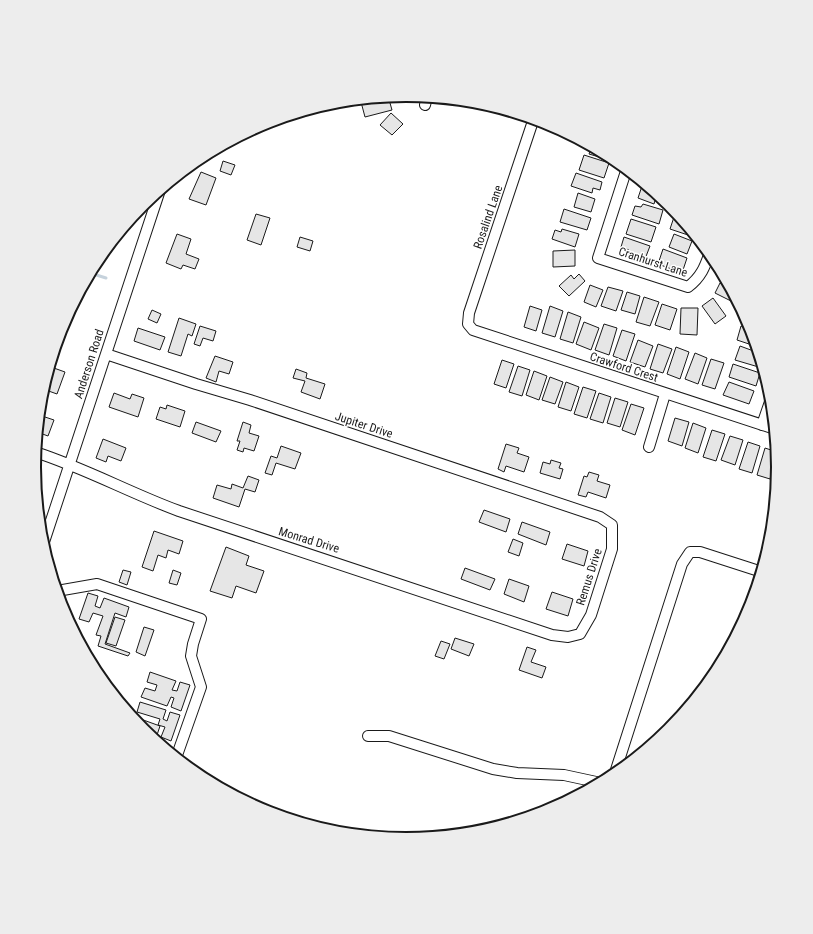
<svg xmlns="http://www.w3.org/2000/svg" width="813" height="934" viewBox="0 0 813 934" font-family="'Roboto Condensed',sans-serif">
	<rect width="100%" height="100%" fill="#fff"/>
	<!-- water -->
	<path fill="#c6d2dc" stroke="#6a6a6a" d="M 387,832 L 420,838 L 406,839 L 386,837 Z"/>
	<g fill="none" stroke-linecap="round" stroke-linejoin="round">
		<!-- stream -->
		<path stroke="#c6d2dc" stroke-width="3" d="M 90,273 L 106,278"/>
	</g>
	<!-- building -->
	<path fill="#e6e6e6" stroke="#1a1a1a" d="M 388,96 L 392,110 L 365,117 L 361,102 Z
		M 391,113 L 403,124 L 392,135 L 380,125 Z
		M 592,146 L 610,156 L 609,160 L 589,154 Z
		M 584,155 L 609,163 L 604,178 L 579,170 Z
		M 223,161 L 235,165 L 231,175 L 220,171 Z
		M 201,172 L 216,178 L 206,205 L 189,199 Z
		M 576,173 L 602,182 L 600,190 L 593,188 L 592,193 L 571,186 Z
		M 643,183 L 657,193 L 654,204 L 638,198 Z
		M 578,193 L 595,199 L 591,212 L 574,207 Z
		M 643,204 L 663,210 L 659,224 L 632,215 L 635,206 L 641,207 Z
		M 564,209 L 591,218 L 587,230 L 560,222 Z
		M 256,214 L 270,218 L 261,245 L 247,240 Z
		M 675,214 L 679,215 L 695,235 L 694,237 L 670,229 Z
		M 631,219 L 656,227 L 651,242 L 626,234 Z
		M 562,229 L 579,234 L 575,247 L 552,239 L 555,230 L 561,232 Z
		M 177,234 L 191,239 L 186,254 L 199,259 L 195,269 L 183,265 L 181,269 L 166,263 Z
		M 674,234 L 692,241 L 687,254 L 669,247 Z
		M 300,237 L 313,241 L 310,251 L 297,247 Z
		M 624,237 L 650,246 L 645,259 L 628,254 L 629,250 L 621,247 Z
		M 663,249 L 687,258 L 682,273 L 658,264 Z
		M 575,250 L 575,266 L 553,267 L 553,251 Z
		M 579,274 L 585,281 L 569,296 L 559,286 L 571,275 L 574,279 Z
		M 720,283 L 727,287 L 729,284 L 737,299 L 735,303 L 715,293 Z
		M 590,285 L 603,290 L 596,307 L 584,302 Z
		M 608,287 L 623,291 L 616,311 L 601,306 Z
		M 627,292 L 640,296 L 635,314 L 621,310 Z
		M 644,297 L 659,302 L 650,326 L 636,322 Z
		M 713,298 L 726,316 L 715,324 L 702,306 Z
		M 662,304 L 677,309 L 670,330 L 655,325 Z
		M 530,306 L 542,310 L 536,331 L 524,327 Z
		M 550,306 L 563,311 L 555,337 L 542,333 Z
		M 681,308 L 698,308 L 697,335 L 680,334 Z
		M 152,310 L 161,314 L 157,323 L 148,319 Z
		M 568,312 L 581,317 L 573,343 L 560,339 Z
		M 179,318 L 196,324 L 192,336 L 188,334 L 181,356 L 168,352 Z
		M 584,322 L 599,328 L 591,350 L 576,344 Z
		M 604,324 L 617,328 L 609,355 L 595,350 Z
		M 200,326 L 216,331 L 213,341 L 203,338 L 200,346 L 194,344 Z
		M 741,326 L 752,330 L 758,347 L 737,340 Z
		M 138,328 L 165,337 L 160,350 L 134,341 Z
		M 622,330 L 635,334 L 626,361 L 613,356 Z
		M 638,340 L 653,346 L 645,367 L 630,362 Z
		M 658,344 L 672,349 L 663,373 L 650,369 Z
		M 740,346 L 759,353 L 763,365 L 762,368 L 735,360 Z
		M 676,347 L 689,352 L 680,379 L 667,374 Z
		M 695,353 L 707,358 L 698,384 L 685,379 Z
		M 215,356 L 233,362 L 229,374 L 219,371 L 216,382 L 206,378 Z
		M 711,359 L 724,363 L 715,389 L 702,385 Z
		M 502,360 L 514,364 L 506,388 L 494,384 Z
		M 733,364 L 760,373 L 756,386 L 729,377 Z
		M 518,366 L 530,370 L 522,396 L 509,392 Z
		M 51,367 L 65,372 L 57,394 L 43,389 Z
		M 296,369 L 307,373 L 306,378 L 325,384 L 320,399 L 301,392 L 305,381 L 293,378 Z
		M 534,371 L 547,376 L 539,400 L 526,395 Z
		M 550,377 L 563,382 L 555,404 L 542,400 Z
		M 566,382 L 579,387 L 571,411 L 558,407 Z
		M 729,382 L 754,391 L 749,404 L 723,395 Z
		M 583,387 L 596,391 L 587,418 L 574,414 Z
		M 114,393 L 130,399 L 132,394 L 144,398 L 138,417 L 109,407 Z
		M 599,393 L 611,397 L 603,423 L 590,419 Z
		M 615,398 L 628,402 L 620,427 L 607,423 Z
		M 631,404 L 644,408 L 635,435 L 622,430 Z
		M 167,405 L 185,411 L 180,427 L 156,419 L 160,407 L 166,409 Z
		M 39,415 L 54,420 L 48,436 L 37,432 Z
		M 675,418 L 689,422 L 682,446 L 668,441 Z
		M 196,422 L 221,431 L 216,442 L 192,433 Z
		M 243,422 L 251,425 L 249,433 L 259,436 L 254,451 L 244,448 L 243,452 L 237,450 L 240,441 L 237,441 Z
		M 693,423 L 706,428 L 698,453 L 685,448 Z
		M 712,430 L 725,434 L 716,461 L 703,457 Z
		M 730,436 L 743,440 L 735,465 L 721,460 Z
		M 103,439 L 126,448 L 121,461 L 108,456 L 106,462 L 96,458 Z
		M 748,442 L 760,446 L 752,473 L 739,469 Z
		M 506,444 L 519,448 L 517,453 L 529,457 L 524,472 L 506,466 L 504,472 L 498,469 Z
		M 281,446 L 301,453 L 295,469 L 276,463 L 272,475 L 265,473 L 271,456 L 277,458 Z
		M 765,448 L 777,452 L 770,479 L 757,475 Z
		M 551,460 L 561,463 L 559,468 L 563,469 L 560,479 L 540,473 L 543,462 L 550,464 Z
		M 589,472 L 599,475 L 597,481 L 610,485 L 606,498 L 588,492 L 586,497 L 578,495 L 584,476 L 587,477 Z
		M 248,476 L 259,480 L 255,492 L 245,489 L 239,507 L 213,498 L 217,485 L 231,489 L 232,484 L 243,488 Z
		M 484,510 L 510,519 L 506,532 L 479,522 Z
		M 522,522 L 550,532 L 546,545 L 518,534 Z
		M 154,531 L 183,541 L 179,554 L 168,550 L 166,558 L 158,555 L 153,571 L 142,567 Z
		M 513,539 L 523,543 L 519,556 L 508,552 Z
		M 567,544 L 588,551 L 584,566 L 562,559 Z
		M 226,547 L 249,556 L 246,565 L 264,571 L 256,593 L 236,586 L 232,598 L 210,591 Z
		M 465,568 L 495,579 L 490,590 L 461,579 Z
		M 123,570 L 131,572 L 127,585 L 119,582 Z
		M 173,570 L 181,573 L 177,585 L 169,583 Z
		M 509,579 L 529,586 L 524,602 L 504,594 Z
		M 552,592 L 573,599 L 568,616 L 546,609 Z
		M 88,593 L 98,596 L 95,606 L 100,608 L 104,598 L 129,607 L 126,617 L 115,613 L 105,644 L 130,653 L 128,656 L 98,646 L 101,636 L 96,635 L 103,616 L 93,613 L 89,622 L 79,619 Z
		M 115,617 L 125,620 L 116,646 L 106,643 Z
		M 144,627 L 154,630 L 145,656 L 136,652 Z
		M 455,638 L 474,644 L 469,656 L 451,649 Z
		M 441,641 L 450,644 L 444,659 L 435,656 Z
		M 527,647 L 536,650 L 531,662 L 546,667 L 542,678 L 519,670 Z
		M 150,672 L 176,681 L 172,690 L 177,691 L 180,682 L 190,685 L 181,711 L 171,707 L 174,698 L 171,697 L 167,706 L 141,697 L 145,688 L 155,691 L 157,685 L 147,682 Z
		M 140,702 L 166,710 L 163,719 L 167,721 L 170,712 L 180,715 L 171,741 L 161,737 L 165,727 L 158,725 L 160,719 L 137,712 Z
		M 135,717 L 160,726 L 157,735 L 148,732 L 148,734 L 134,719 Z
		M 161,742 L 169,744 L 167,750 L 160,744 Z"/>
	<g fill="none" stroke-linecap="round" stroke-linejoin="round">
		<defs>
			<path id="minor" d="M 425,105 L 427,97
				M 534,118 L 469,313 L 468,324 L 473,330 L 775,429
				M 627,168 L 598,258 L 688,287 C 701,277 705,267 710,252
				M 762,425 L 772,396
				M 649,447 L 665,394
				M 35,452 C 85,468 130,493 179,511 L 552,635 L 568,637 L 580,634 L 591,615 L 612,549 L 612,525 L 600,517 L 250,400 L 196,384 L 106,354
				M 43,545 L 160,190
				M 57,591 L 97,584 L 201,619 L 193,644 L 191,656 L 201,687 L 176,758
				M 368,736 L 389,736 L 493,769 L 517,773 L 564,775 L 601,783
				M 614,776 L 682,564 L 690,552 L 700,552 L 762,572"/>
		</defs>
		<!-- minor casing -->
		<use href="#minor" stroke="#1a1a1a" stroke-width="12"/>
		<!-- minor -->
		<use href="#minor" stroke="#fff" stroke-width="10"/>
	</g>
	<g text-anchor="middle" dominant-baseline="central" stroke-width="3" stroke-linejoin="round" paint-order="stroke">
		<!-- street labels -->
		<g font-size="12" fill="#1a1a1a" stroke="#fff">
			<text transform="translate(488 217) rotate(-71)">Rosalind Lane</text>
			<text transform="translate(653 262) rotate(18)">Cranhurst Lane</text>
			<text transform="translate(89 364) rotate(-72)">Anderson Road</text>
			<text transform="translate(624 367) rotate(18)">Crawford Crest</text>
			<text transform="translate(364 425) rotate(18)">Jupiter Drive</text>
			<text transform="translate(309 540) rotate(17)">Monrad Drive</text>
			<text transform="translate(589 577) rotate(-72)">Remus Drive</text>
		</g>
	</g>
	<!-- crop -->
	<path d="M0 0H813V934H0ZM41 467a365 365 0 1 1 730 0a365 365 0 1 1-730 0Z" fill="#ededed" fill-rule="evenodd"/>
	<path fill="none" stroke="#1a1a1a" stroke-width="2" d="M41 467a365 365 0 1 1 730 0a365 365 0 1 1-730 0Z"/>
</svg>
